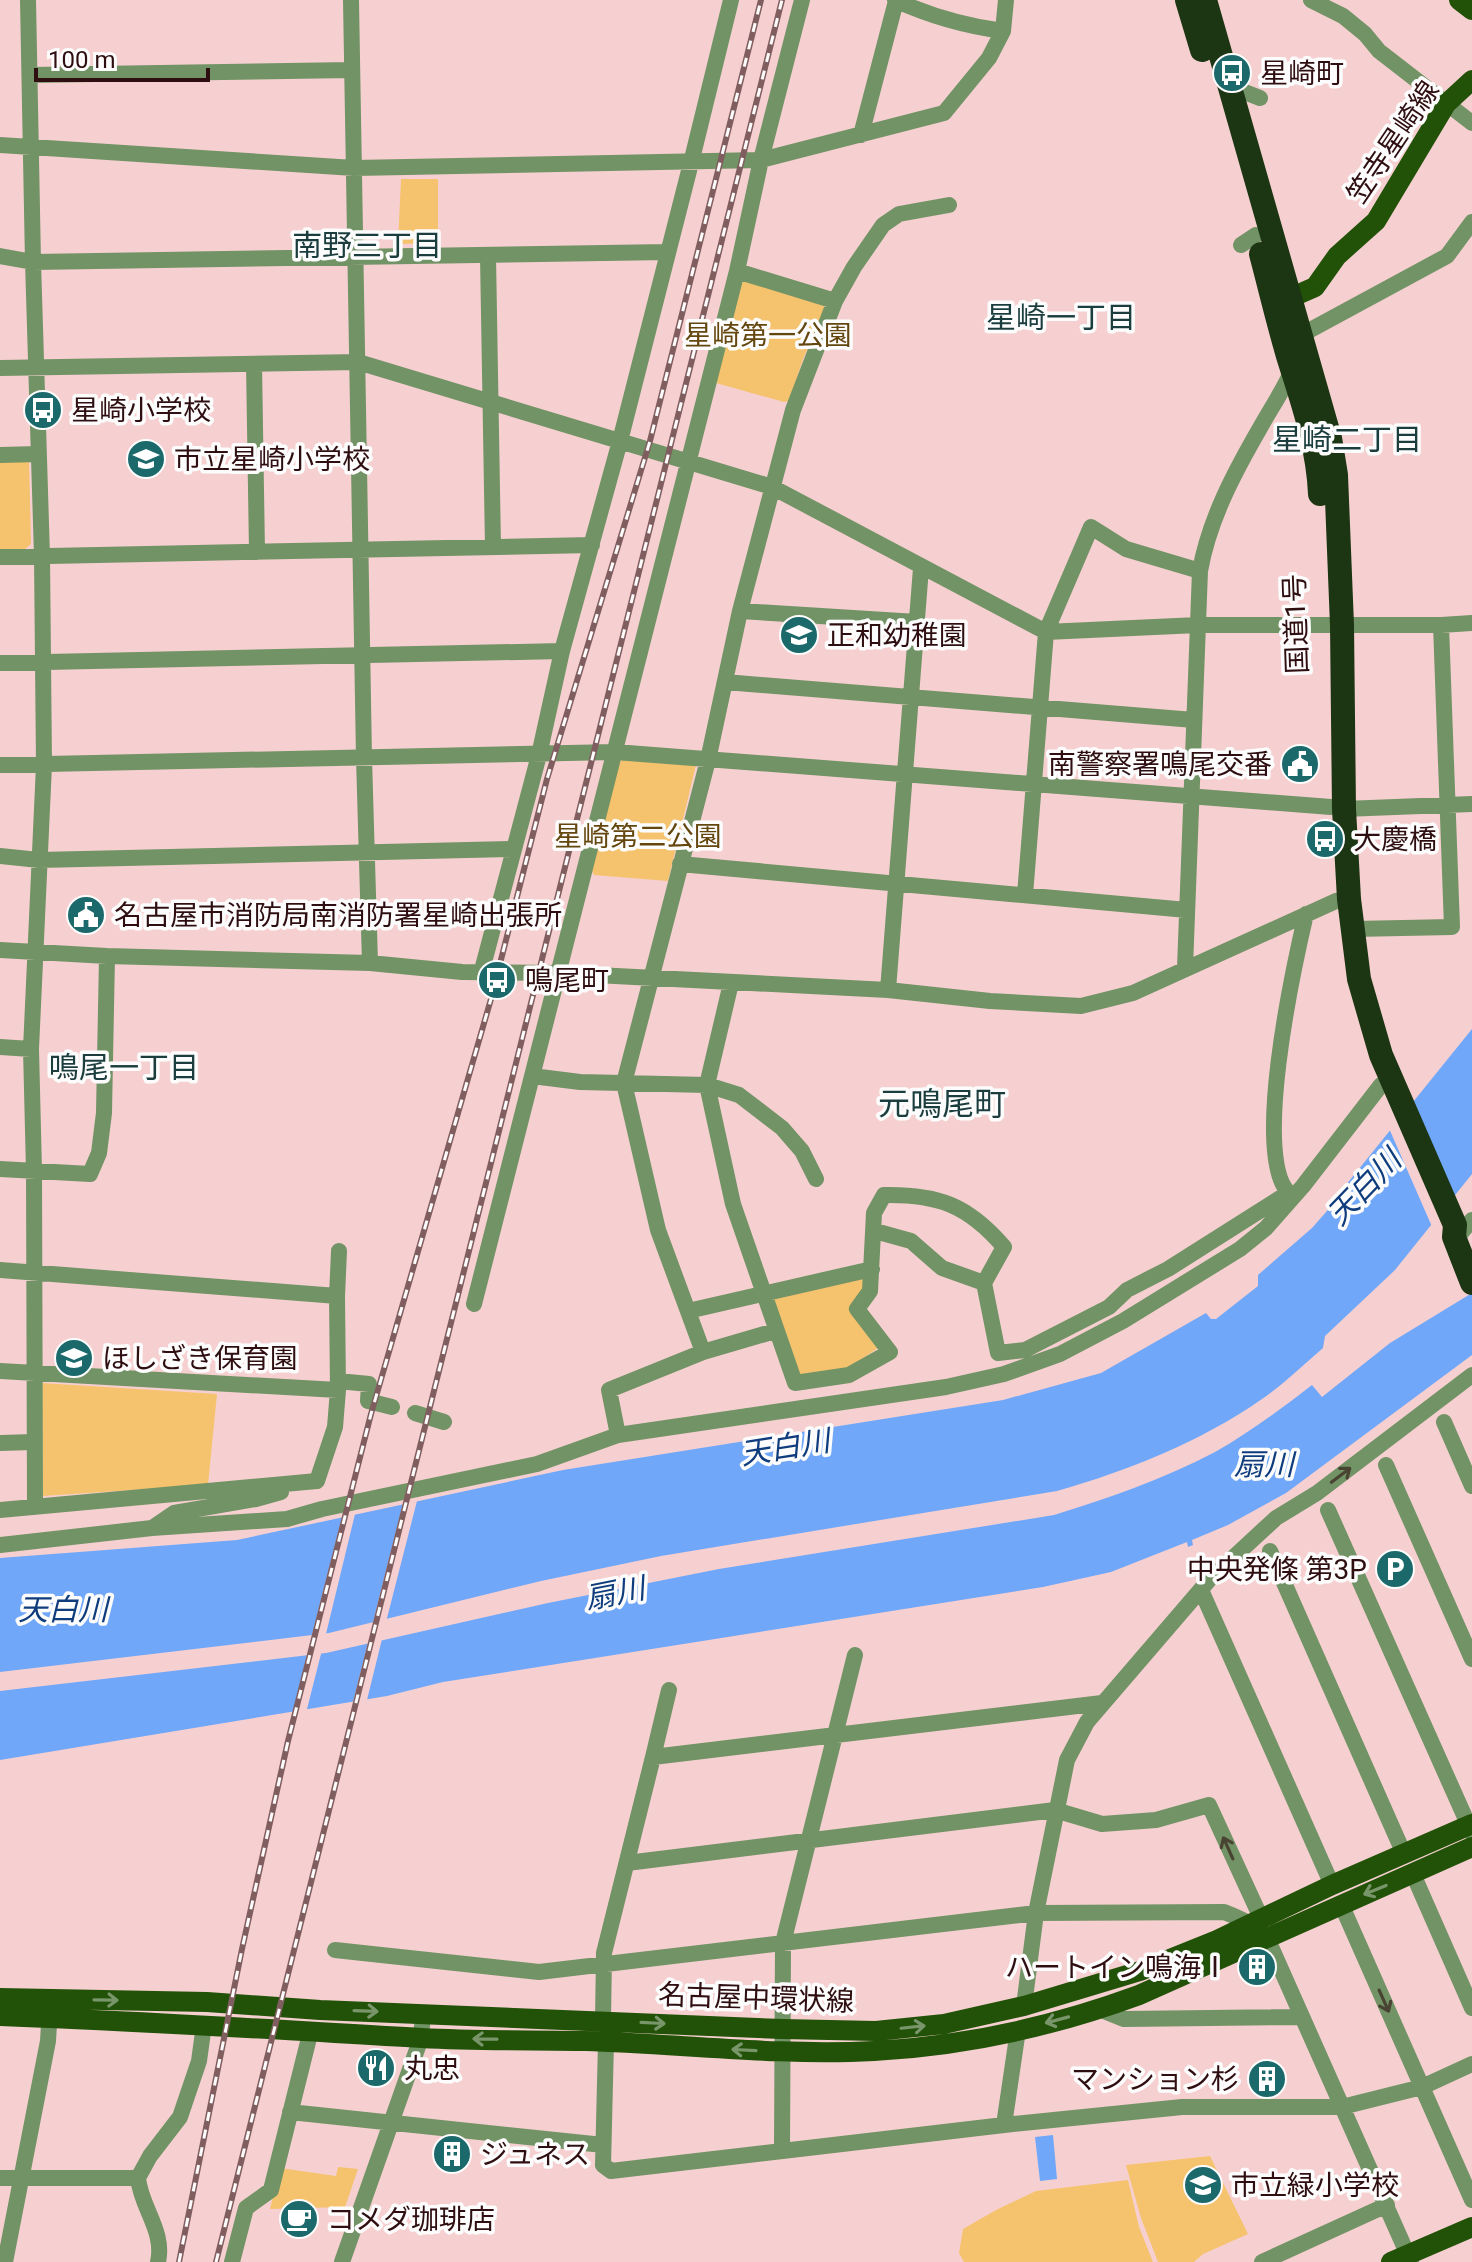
<svg xmlns="http://www.w3.org/2000/svg" width="1472" height="2262" viewBox="0 0 1472 2262" font-family="Roboto,'Noto Sans JP',sans-serif">
	<rect width="100%" height="100%" fill="#f6d0d0"/>
	<!-- green -->
	<path fill="#f5c26e" d="M 401,179 L 438,179 L 438,243 L 398,244 Z
		M 739,279 L 822,303 L 826,308 L 803,359 L 789,401 L 784,402 L 716,383 Z
		M 29,459 L 31,544 L 24,550 L 0,550 L 0,460 Z
		M 622,760 L 696,765 L 668,881 L 594,875 L 590,867 L 617,764 Z
		M 861,1275 L 868,1284 L 850,1309 L 878,1348 L 847,1369 L 798,1375 L 772,1295 Z
		M 42,1383 L 217,1394 L 208,1485 L 43,1496 Z
		M 1210,2156 L 1248,2234 L 1203,2254 L 1194,2262 L 1158,2262 L 1141,2218 L 1126,2165 Z
		M 338,2167 L 358,2169 L 345,2207 L 270,2209 L 280,2168 L 336,2176 Z
		M 1128,2180 L 1139,2227 L 1153,2262 L 964,2262 L 959,2253 L 963,2229 L 996,2210 L 1036,2191 Z"/>
	<!-- water -->
	<path fill="#70a7f9" d="M 1472,1029 L 1472,1174 L 1395,1270 L 1325,1336 L 1323,1348 C 1303,1365 1284,1384 1262,1399 C 1200,1442 1130,1470 1057,1491 L 661,1556 L 541,1581 L 329,1633 L 0,1672 L 0,1558 L 237,1540 L 563,1470 L 1003,1400 L 1101,1373 L 1206,1313 L 1211,1319 L 1216,1319 L 1258,1286 L 1258,1275 L 1312,1228 L 1334,1203 L 1333,1201 Z
		M 1472,1293 L 1472,1355 L 1286,1493 L 1228,1525 L 1192,1540 L 1193,1545 L 1188,1547 L 1187,1542 L 1111,1572 L 1043,1587 L 443,1682 L 387,1696 L 0,1760 L 0,1691 L 326,1653 L 548,1603 L 719,1569 L 1054,1515 C 1109,1498 1164,1479 1215,1452 C 1249,1433 1281,1409 1312,1385 L 1322,1397 L 1390,1343 Z
		M 1053,2135 L 1057,2179 L 1040,2181 L 1035,2137 Z"/>
	<!-- pier -->
	<path fill="#f6d0d0" d="M 1410,1098 L 1455,1201 L 1433,1229 L 1388,1126 Z
		M 418,1497 L 386,1622 L 372,1626 L 404,1500 Z
		M 356,1510 L 325,1638 L 311,1639 L 343,1513 Z
		M 383,1635 L 366,1704 L 352,1706 L 369,1639 Z
		M 322,1650 L 306,1713 L 292,1716 L 308,1651 Z"/>
	<g fill="none" stroke-linecap="round" stroke-linejoin="round">
		<!-- minor -->
		<path stroke="#729366" stroke-width="16" d="M 28,0 L 33,262 L 42,556 L 44,765 L 31,1049 L 34,1171 L 35,1506
			M 351,0 L 364,758 L 370,963
			M 895,0 C 930,16 965,26 1003,31
			M 1311,0 L 1343,16 L 1365,34 L 1379,51 L 1472,123
			M 30,75 L 352,70
			M 1229,86 L 1260,98
			M 861,135 L 896,1
			M 0,145 L 354,168 L 761,160 L 944,113 L 989,58 L 1003,31 L 1006,0
			M 1241,245 L 1256,235
			M 0,256 L 33,262 L 668,252
			M 488,256 L 493,547
			M 737,271 L 835,301
			M 1299,345 L 1301,335 L 1447,256 L 1472,222
			M 254,364 L 257,552
			M 0,368 L 358,362 L 772,487 L 1046,632 L 1198,625 L 1441,625 L 1472,623
			M 0,455 L 38,454
			M 0,557 L 592,545
			M 740,611 L 917,622
			M 0,663 L 562,651
			M 725,682 L 1194,720
			M 0,765 L 615,752 L 1331,807
			M 1344,809 L 1472,804
			M 0,856 L 39,860 L 514,849
			M 680,864 L 1187,910
			M 1025,895 L 1046,632 L 1091,527 L 1126,549 L 1200,571
			M 1353,929 L 1452,927 L 1441,625
			M 0,950 L 107,956 L 370,963 L 462,972 L 557,973 L 888,990 L 990,1001 L 1081,1006 L 1133,993 L 1336,901 L 1349,899
			M 1185,968 L 1200,571 C 1209,520 1234,473 1260,428 C 1271,408 1285,388 1293,368
			M 482,970 L 539,755 L 562,651 L 620,441 L 691,163 L 731,0
			M 731,983 L 707,1085 L 733,1204 L 795,1383 L 849,1375 L 890,1352 L 857,1309 L 870,1291 L 874,1213 L 884,1195 C 938,1194 968,1205 1004,1247 L 984,1283 L 998,1353 L 1025,1350 L 1109,1307 L 1127,1290 L 1168,1269 L 1288,1193
			M 888,990 L 921,568
			M 0,1047 L 31,1049
			M 532,1076 L 580,1082 L 707,1085 L 739,1095 L 782,1128 L 802,1151 L 816,1179
			M 0,1169 L 90,1174 L 99,1153 L 104,1113 L 107,956
			M 1293,1196 C 1248,1170 1295,961 1306,914
			M 875,1231 L 911,1241 L 942,1268 L 984,1283
			M 1455,1240 L 1472,1220
			M 0,1270 L 337,1296
			M 474,1304 L 737,271 L 761,160 L 802,0
			M 688,1311 L 872,1269
			M 703,1352 L 658,1230 L 624,1083 L 708,760 L 740,611 L 793,410 L 835,301 L 854,267 L 883,225 L 899,214 L 949,205
			M 0,1371 L 338,1390
			M 338,1381 L 369,1384 L 368,1401 L 392,1407
			M 415,1413 L 444,1422
			M 1444,1422 L 1472,1486
			M 618,1435 L 609,1390 L 703,1352 L 775,1331
			M 0,1443 L 34,1442
			M 1386,1465 L 1472,1659
			M 317,1481 L 335,1427 L 338,1390 L 337,1296 L 339,1251
			M 0,1510 L 317,1481
			M 1328,1510 L 1472,1833
			M 152,1528 L 174,1513 L 256,1499 L 281,1492
			M 0,1545 L 152,1528 L 287,1519 L 322,1509 L 537,1464 L 618,1435 L 946,1387 L 1004,1374 L 1060,1354 L 1123,1321 L 1240,1249 L 1266,1228 L 1303,1186 L 1381,1085
			M 1270,1551 L 1404,1854
			M 1201,1590 L 1332,1885
			M 653,1757 L 669,1690
			M 627,1863 L 1055,1810 L 1102,1824 L 1156,1820 L 1209,1805 L 1261,1918
			M 1413,1874 L 1472,2008
			M 1341,1904 L 1472,2200
			M 335,1950 L 539,1972 L 1036,1913 L 1067,1760 L 1087,1722 L 1209,1580 L 1276,1518 L 1317,1493 L 1472,1375
			M 1024,2006 L 1036,1913 L 1224,1912 C 1245,1920 1262,1928 1272,1949 L 1411,2262
			M 1099,2009 L 1124,2019 L 1302,2017
			M 603,2021 L 604,1953 L 653,1757 L 1102,1703
			M 606,2042 L 603,2165 L 611,2171 L 1004,2125 L 1182,2107 L 1342,2107 L 1422,2087 L 1472,2064
			M 290,2112 L 603,2145
			M 1004,2125 L 1018,2030
			M 782,2151 L 783,1943 L 855,1655
			M 0,2178 L 138,2178 L 150,2156 L 180,2117 L 199,2061 L 204,2025
			M 138,2178 C 141,2208 165,2231 158,2262
			M 5,2262 L 48,2041 L 50,2008
			M 232,2262 L 246,2208 L 271,2190 L 311,2030
			M 342,2262 L 421,2038 L 423,2015
			M 1262,2262 L 1387,2205"/>
		<!-- major -->
		<path stroke="#215208" stroke-width="20" d="M 1459,0 L 1472,10
			M 1290,298 L 1315,287 L 1337,256 L 1376,221 L 1446,104 L 1472,80
			M 0,1998 L 207,2002 L 320,2010 L 782,2029 L 876,2031 L 944,2024 L 1024,2006 L 1140,1971 L 1217,1940 L 1332,1885 L 1472,1824
			M 0,2016 C 141,2021 281,2030 422,2038 C 476,2041 530,2040 585,2041 C 681,2044 778,2056 874,2051 C 964,2046 1055,2026 1139,1995 L 1472,1847
			M 1391,2262 L 1472,2227"/>
		<!-- highway -->
		<path stroke="#1c3613" stroke-width="24" d="M 1187,0 L 1202,50
			M 1205,0 L 1330,438 L 1336,475 L 1342,625 L 1344,809 L 1349,899 L 1359,979 L 1381,1055 L 1455,1225 L 1454,1237 L 1472,1283
			M 1261,254 C 1270,288 1278,322 1288,356 C 1302,401 1318,445 1320,494"/>
		<defs>
			<path id="rail" d="M 179,2262 L 242,1949 L 288,1741 L 371,1414 L 491,999 L 547,779 L 650,441 L 761,0
				M 216,2262 L 782,0"/>
		</defs>
		<!-- rail casing -->
		<use href="#rail" stroke="#805e5f" stroke-width="6"/>
		<!-- rail -->
		<use href="#rail" stroke="#fcfcfc" stroke-width="3" stroke-dasharray="9" stroke-linecap="butt"/>
	</g>
	<!-- one-way arrows -->
	<defs><path id="oneway-shaft" d="M-6 0H5M1.5-3L5.5 0L1.5 3" fill="none" stroke-width="1.6" stroke-linecap="round" stroke-linejoin="round" transform="scale(2)"/></defs>
	<g stroke="#494332">
		<use href="#oneway-shaft" transform="translate(1341 1475) rotate(-37)"/>
		<use href="#oneway-shaft" transform="translate(1228 1848) rotate(-114)"/>
		<use href="#oneway-shaft" transform="translate(1384 2001) rotate(66)"/>
	</g>
	<g stroke="#79966a">
		<use href="#oneway-shaft" transform="translate(1375 1890) rotate(158)"/>
		<use href="#oneway-shaft" transform="translate(106 2000) rotate(1)"/>
		<use href="#oneway-shaft" transform="translate(366 2011) rotate(2)"/>
		<use href="#oneway-shaft" transform="translate(1057 2020) rotate(165)"/>
		<use href="#oneway-shaft" transform="translate(653 2023) rotate(3)"/>
		<use href="#oneway-shaft" transform="translate(913 2027) rotate(-6)"/>
		<use href="#oneway-shaft" transform="translate(485 2039) rotate(-179)"/>
		<use href="#oneway-shaft" transform="translate(744 2050) rotate(-177)"/>
	</g>
	<!-- icons -->
	<defs>
		<symbol id="bus-disc" viewBox="-11 -11 22 22"><circle r="9.5" fill="#1c696c" stroke="#fcfcfc"/><path d="M-5-6H5V4H4V6H2V4H-2V6H-4V4H-5ZM-3.5-4V0h7V-4ZM-3.5 1.2v1.5H-2V1.2ZM2 1.2v1.5H3.5V1.2Z" fill="#fff"/></symbol>
		<symbol id="school-disc" viewBox="-11 -11 22 22"><circle r="9.5" fill="#1c696c" stroke="#fcfcfc"/><path d="M0-5L7-2L0 1L-7-2ZM-4 1L0 2.5L4 1V4Q0 6-4 4Z" fill="#fff"/></symbol>
		<symbol id="civic-disc" viewBox="-11 -11 22 22"><circle r="9.5" fill="#1c696c" stroke="#fcfcfc"/><path d="M-.6-6.5H3V-4.5H.6V-3L4-1V1h2V6H-6V1h2V-1L-.6-3ZM-1.2 2.5V6h2.4V2.5Z" fill="#fff"/></symbol>
		<symbol id="parking-disc" viewBox="-11 -11 22 22"><circle r="9.5" fill="#1c696c" stroke="#fcfcfc"/><path d="M-3.5-5.5H1a3.5 3.5 0 0 1 0 7H-1V5.5H-3.5ZM-1-3.4V-.6H.8a1.4 1.4 0 0 0 0-2.8Z" fill="#fff"/></symbol>
		<symbol id="building-disc" viewBox="-11 -11 22 22"><circle r="9.5" fill="#1c696c" stroke="#fcfcfc"/><path d="M-4-6H4V6H1V3H-1V6H-4ZM-2.5-4.3h1.7v1.8h-1.7ZM.8-4.3h1.7v1.8H.8ZM-2.5-1h1.7V.8h-1.7ZM.8-1h1.7V.8H.8Z" fill="#fff"/></symbol>
		<symbol id="restaurant-disc" viewBox="-11 -11 22 22"><circle r="9.5" fill="#1c696c" stroke="#fcfcfc"/><path d="M-5-6h1v4h1v-4h1v4h1v-4h1v5L-1.5 .5V6h-2V.5L-5-1ZM5-6V6H3V1.5H1.5Q1.5-4 5-6Z" fill="#fff"/></symbol>
		<symbol id="cafe-disc" viewBox="-11 -11 22 22"><circle r="9.5" fill="#1c696c" stroke="#fcfcfc"/><path d="M-5.5-4.5H6V0H3Q3 3.5 0 3.5H-2.5Q-5.5 3.5-5.5 0ZM3-3.2v2h1.7v-2ZM-6 4.5H4V6H-6Z" fill="#fff"/></symbol>
	</defs>
	<g fill-rule="evenodd">
		<use href="#bus-disc" x="1210" y="51" width="44" height="44"/>
		<use href="#bus-disc" x="21" y="388" width="44" height="44"/>
		<use href="#school-disc" x="124" y="437" width="44" height="44"/>
		<use href="#school-disc" x="777" y="613" width="44" height="44"/>
		<use href="#civic-disc" x="1278" y="742" width="44" height="44"/>
		<use href="#bus-disc" x="1303" y="817" width="44" height="44"/>
		<use href="#civic-disc" x="64" y="893" width="44" height="44"/>
		<use href="#bus-disc" x="475" y="958" width="44" height="44"/>
		<use href="#school-disc" x="52" y="1336" width="44" height="44"/>
		<use href="#parking-disc" x="1373" y="1547" width="44" height="44"/>
		<use href="#building-disc" x="1235" y="1945" width="44" height="44"/>
		<use href="#restaurant-disc" x="354" y="2046" width="44" height="44"/>
		<use href="#building-disc" x="1245" y="2057" width="44" height="44"/>
		<use href="#building-disc" x="430" y="2132" width="44" height="44"/>
		<use href="#school-disc" x="1181" y="2163" width="44" height="44"/>
		<use href="#cafe-disc" x="277" y="2197" width="44" height="44"/>
	</g>
	<g text-anchor="middle" dominant-baseline="central" stroke-width="7" stroke-linejoin="round" paint-order="stroke">
		<!-- poi labels -->
		<g font-size="28" fill="#2e0e10" stroke="#fcfcfc" text-anchor="start">
			<text x="1260" y="73">星崎町</text>
			<text x="71" y="410">星崎小学校</text>
			<text x="174" y="459">市立星崎小学校</text>
			<text x="827" y="635">正和幼稚園</text>
			<text x="1272" y="764" text-anchor="end">南警察署鳴尾交番</text>
			<text x="1353" y="839">大慶橋</text>
			<text x="114" y="915">名古屋市消防局南消防署星崎出張所</text>
			<text x="525" y="980">鳴尾町</text>
			<text x="102" y="1358">ほしざき保育園</text>
			<text x="1367" y="1569" text-anchor="end">中央発條 第3P</text>
			<text x="1229" y="1967" text-anchor="end">ハートイン鳴海Ⅰ</text>
			<text x="404" y="2068">丸忠</text>
			<text x="1239" y="2079" text-anchor="end">マンション杉</text>
			<text x="480" y="2154">ジュネス</text>
			<text x="1231" y="2185">市立緑小学校</text>
			<text x="327" y="2219">コメダ珈琲店</text>
		</g>
		<!-- street labels -->
		<g font-size="28" fill="#2e0e10" stroke="#fcfcfc">
			<text transform="translate(1393 142) rotate(-56)">笠寺星崎線</text>
			<text transform="translate(1296 624) rotate(-92)">国道1号</text>
			<text transform="translate(756 1998) rotate(2)">名古屋中環状線</text>
		</g>
		<!-- park labels -->
		<g font-size="28" fill="#64460f" stroke="#fcfcfc">
			<text x="768" y="335">星崎第一公園</text>
			<text x="638" y="836">星崎第二公園</text>
		</g>
		<!-- neighbourhood labels -->
		<g font-size="30" fill="#1b3d3e" stroke="#fcfcfc">
			<text x="367" y="245">南野三丁目</text>
			<text x="1061" y="317">星崎一丁目</text>
			<text x="1347" y="439">星崎二丁目</text>
			<text x="124" y="1067">鳴尾一丁目</text>
		</g>
		<!-- water labels -->
		<g font-size="30" font-style="italic" fill="#0e3c7c" stroke="#fcfcfc">
			<text transform="translate(1364 1187) rotate(-46)">天白川</text>
			<text transform="translate(785 1447) rotate(-9)">天白川</text>
			<text x="1264" y="1464">扇川</text>
			<text transform="translate(615 1593) rotate(-11)">扇川</text>
			<text x="63" y="1609">天白川</text>
		</g>
		<!-- quarter labels -->
		<g font-size="32" fill="#1b3d3e" stroke="#fcfcfc">
			<text x="942" y="1104">元鳴尾町</text>
		</g>
	</g>
	<!-- scale -->
	<path d="M36 68v12h172v-12" fill="none" stroke="#2e0e10" stroke-width="4"/>
	<text x="48" y="68" font-size="24" fill="#2e0e10" stroke="#fcfcfc" stroke-width="6" paint-order="stroke">100 m</text>
</svg>
